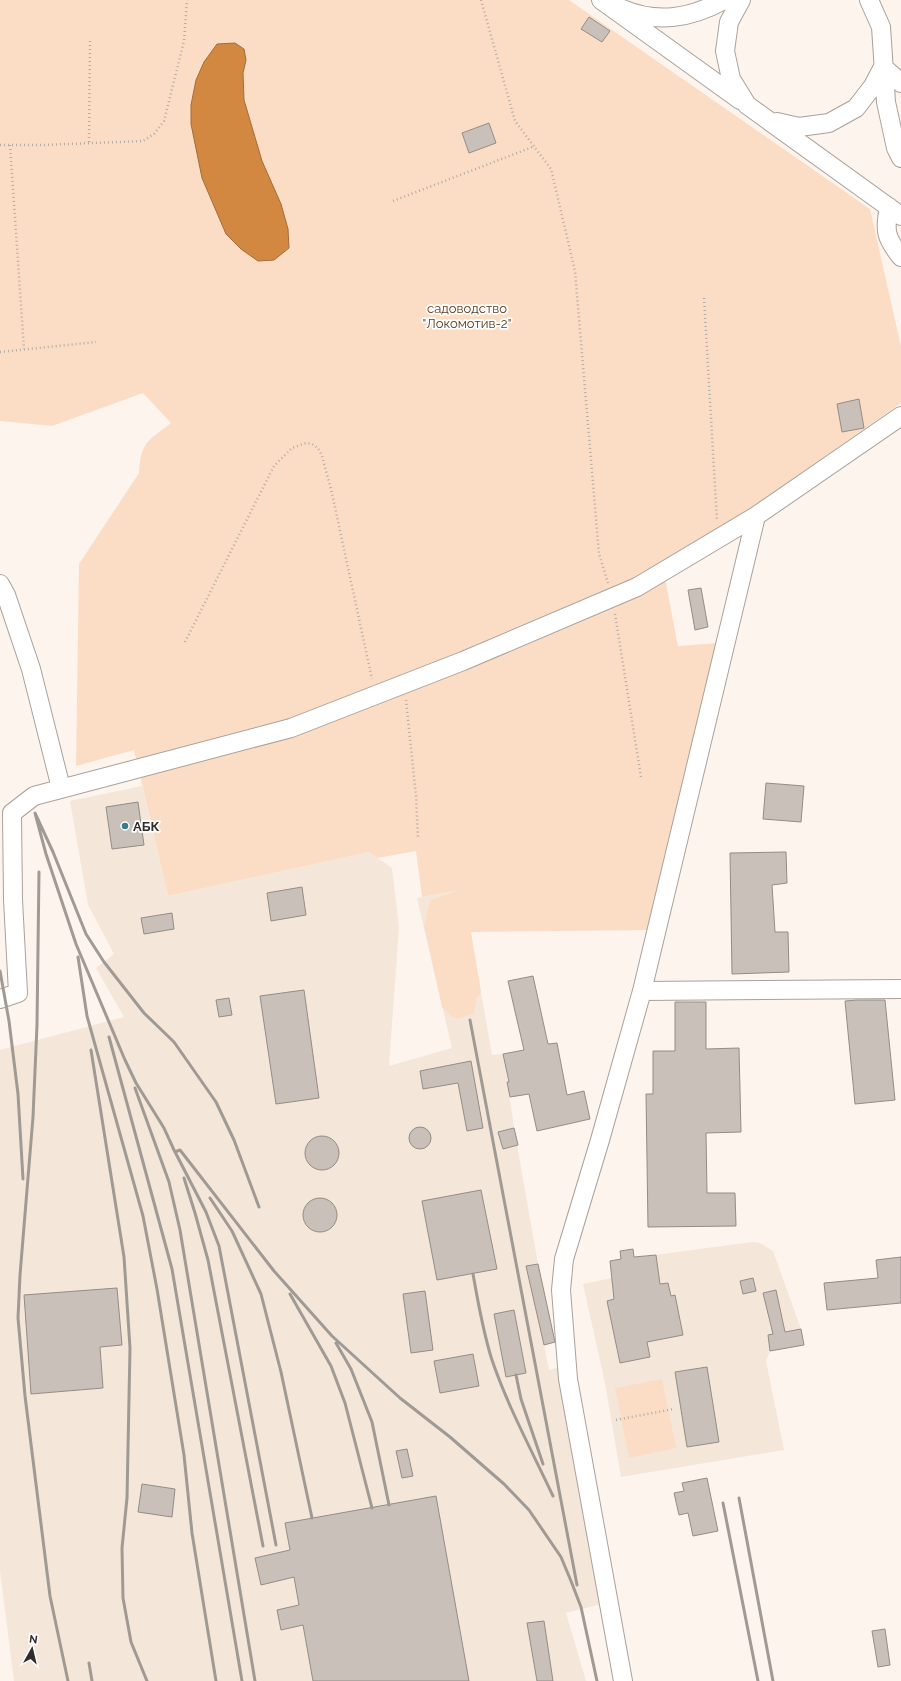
<svg xmlns="http://www.w3.org/2000/svg" width="901" height="1681" viewBox="0 0 901 1681" font-family="Raleway,sans-serif">
	<rect width="100%" height="100%" fill="#fdf4ed"/>
	<!-- built -->
	<path fill="#f5e6da" d="M 142,786 L 168,896 L 369,852 L 392,868 L 399,927 L 389,1066 L 452,1048 L 417,898 L 463,889 L 492,1055 L 503,1054 L 505,1064 L 514,1128 L 538,1264 L 555,1342 L 544,1345 L 549,1370 L 561,1367 L 602,1604 L 566,1613 L 586,1681 L 14,1681 L 0,1571 L 0,1050 L 124,1017 L 96,968 L 114,954 L 88,905 L 70,801 Z
		M 752,1242 L 760,1243 L 773,1251 L 801,1329 L 804,1345 L 770,1351 L 766,1361 L 784,1450 L 621,1477 L 605,1383 L 583,1284 L 612,1278 L 610,1261 Z"/>
	<!-- green -->
	<path fill="#fbddc5" d="M 0,0 L 569,0 L 870,209 L 901,346 L 901,403 L 725,526 L 662,563 L 678,646 L 720,643 L 649,930 L 471,932 L 481,992 L 476,1000 L 474,1013 L 457,1019 L 451,1016 L 442,1007 L 424,926 C 427,917 427,909 431,900 L 459,890 L 422,897 L 416,851 L 377,858 L 369,852 L 168,896 L 134,750 L 76,766 L 79,564 L 139,473 C 141,441 148,441 171,423 L 143,393 L 52,426 L 0,421 Z
		M 662,1379 L 676,1448 L 629,1458 L 615,1388 Z"/>
	<!-- water -->
	<path fill="#d38842" stroke="#a26c3a" d="M 235,43 L 244,49 L 246,60 L 243,73 L 244,100 L 262,161 L 281,204 L 288,229 L 289,248 L 274,260 L 258,261 L 241,249 L 226,234 L 202,178 L 191,124 L 191,105 L 196,80 L 204,62 L 217,44 Z"/>
	<!-- building -->
	<path fill="#c8c0b9" stroke="#948c86" d="M 589,17 L 610,31 L 602,42 L 581,29 Z
		M 489,123 L 496,143 L 469,153 L 462,133 Z
		M 859,399 L 864,428 L 842,432 L 837,404 Z
		M 701,588 L 708,627 L 695,630 L 688,590 Z
		M 766,783 L 804,786 L 801,822 L 763,819 Z
		M 138,802 L 144,845 L 112,849 L 106,807 Z
		M 786,852 L 787,883 L 772,885 L 775,932 L 788,932 L 789,972 L 732,974 L 730,853 Z
		M 302,887 L 306,915 L 271,921 L 267,893 Z
		M 172,913 L 174,929 L 144,934 L 141,918 Z
		M 533,976 L 548,1044 L 557,1043 L 567,1095 L 584,1091 L 590,1119 L 537,1131 L 529,1094 L 510,1097 L 507,1082 L 509,1082 L 503,1054 L 524,1050 L 508,981 Z
		M 304,990 L 319,1098 L 276,1104 L 260,996 Z
		M 229,998 L 232,1015 L 219,1017 L 216,1000 Z
		M 857,1000 L 885,1000 L 895,1100 L 855,1104 L 845,1001 Z
		M 675,1002 L 706,1002 L 706,1049 L 739,1048 L 741,1132 L 706,1133 L 707,1193 L 735,1193 L 736,1226 L 648,1227 L 646,1094 L 653,1094 L 653,1051 L 675,1051 Z
		M 471,1061 L 483,1128 L 467,1131 L 458,1083 L 423,1089 L 420,1071 Z
		M409 1138a11 11 0 1 1 22 0a11 11 0 1 1-22 0Z
		M 514,1128 L 518,1145 L 503,1149 L 498,1132 Z
		M305 1153a17 17 0 1 1 34 0a17 17 0 1 1-34 0Z
		M 481,1190 L 497,1269 L 437,1280 L 422,1201 Z
		M303 1215a17 17 0 1 1 34 0a17 17 0 1 1-34 0Z
		M 633,1249 L 634,1257 L 656,1255 L 660,1284 L 668,1283 L 671,1296 L 675,1295 L 683,1335 L 647,1342 L 650,1357 L 620,1363 L 607,1301 L 614,1299 L 610,1261 L 621,1259 L 620,1251 Z
		M 901,1257 L 901,1303 L 827,1310 L 824,1283 L 878,1278 L 876,1260 Z
		M 538,1264 L 555,1342 L 544,1345 L 526,1266 Z
		M 753,1278 L 756,1291 L 743,1294 L 740,1281 Z
		M 117,1288 L 122,1345 L 100,1347 L 103,1388 L 31,1394 L 24,1295 Z
		M 776,1290 L 785,1332 L 801,1329 L 804,1345 L 770,1351 L 768,1335 L 773,1334 L 763,1293 Z
		M 425,1291 L 433,1350 L 411,1353 L 403,1294 Z
		M 514,1310 L 526,1373 L 506,1377 L 494,1314 Z
		M 473,1354 L 479,1386 L 440,1393 L 434,1361 Z
		M 707,1367 L 719,1442 L 687,1447 L 675,1372 Z
		M 407,1449 L 413,1476 L 402,1478 L 396,1451 Z
		M 707,1478 L 718,1531 L 693,1536 L 688,1513 L 679,1515 L 674,1493 L 684,1491 L 682,1483 Z
		M 142,1484 L 175,1489 L 172,1517 L 138,1512 Z
		M 436,1496 L 469,1681 L 313,1681 L 303,1625 L 281,1630 L 277,1610 L 299,1605 L 294,1577 L 261,1585 L 255,1558 L 290,1550 L 285,1523 Z
		M 544,1621 L 553,1681 L 537,1681 L 527,1623 Z
		M 885,1629 L 890,1665 L 878,1667 L 872,1631 Z"/>
	<g fill="none" stroke-linecap="round" stroke-linejoin="round">
		<defs>
			<path id="minor" d="M 601,0 L 740,100
				M 741,0 L 729,22 L 725,51 L 731,79 L 747,105 L 901,216
				M 869,0 L 881,27 L 886,102 L 896,148 L 901,158
				M 620,8 C 656,24 689,19 724,0
				M 777,122 L 799,127 L 829,123 L 856,108 L 873,86 L 883,67 L 901,83
				M 889,207 C 884,231 886,238 901,257
				M 0,584 L 6,595 L 31,669 L 61,788
				M 642,991 L 901,989
				M 0,999 L 18,993 L 13,900 L 12,813 L 34,796 L 291,728 L 463,661 L 637,587 L 756,516 L 901,416
				M 623,1681 L 568,1379 L 561,1290 L 564,1259 L 600,1140 L 642,991 L 756,516"/>
		</defs>
		<!-- minor casing -->
		<use href="#minor" stroke="#a9a19b" stroke-width="20"/>
		<!-- path -->
		<path stroke="#b3aca7" stroke-width="2.5" stroke-dasharray="1 3" stroke-linecap="butt" d="M 481,0 L 515,121 L 551,169 L 575,271 L 599,554 L 608,583
			M 89,142 L 90,39
			M 0,145 L 43,145 L 143,141 L 154,134 L 164,121 L 184,41 L 187,0
			M 10,145 L 24,349
			M 393,201 L 535,146
			M 704,298 L 717,521
			M 0,352 L 96,342
			M 615,614 L 641,777
			M 185,642 L 274,466 L 292,448 L 306,443 L 312,444 L 318,448 L 322,456 L 331,489 L 372,679
			M 406,700 L 416,796 L 418,838
			M 616,1420 L 674,1409"/>
		<!-- minor -->
		<use href="#minor" stroke="#fff" stroke-width="18"/>
		<!-- rail -->
		<path stroke="#a09a94" stroke-width="3" d="M 39,872 L 37,1025 L 33,1117 L 20,1275 L 18,1318 L 25,1396 L 50,1596 L 68,1681
			M 78,957 L 87,1016 L 143,1216 L 157,1289 L 184,1455 L 192,1533 L 216,1681
			M 0,971 L 9,1021 L 18,1094 L 23,1179
			M 470,1020 L 577,1585
			M 109,1037 L 172,1269 L 242,1681
			M 91,1050 L 124,1257 L 130,1348 L 127,1498 L 122,1548 L 123,1598 L 131,1642 L 147,1681
			M 135,1088 L 169,1182 L 180,1230 L 255,1681
			M 173,1148 L 206,1212 L 219,1246 L 276,1545
			M 184,1178 L 195,1213 L 208,1260 L 263,1546
			M 210,1198 L 232,1231 L 261,1294 L 281,1372 L 312,1518
			M 259,1207 L 234,1140 L 216,1102 L 174,1042 L 144,1013 L 104,962 L 86,934 L 53,852 L 35,813 L 46,854 L 76,944 L 125,1060 L 136,1083 L 164,1128 L 175,1152 L 180,1150 L 274,1271 L 332,1336 L 400,1398 L 450,1437 L 504,1484 L 529,1510 L 561,1557 L 571,1581 L 581,1607 L 597,1681
			M 473,1274 C 478,1302 483,1332 492,1360 C 508,1407 532,1451 553,1496
			M 290,1294 L 331,1366 L 345,1403 L 372,1508
			M 336,1343 L 351,1369 L 372,1422 L 389,1505
			M 516,1375 L 521,1399 L 543,1464
			M 739,1498 L 773,1681
			M 723,1503 L 758,1681
			M 89,1663 L 92,1681"/>
	</g>
	<!-- markers -->
	<circle fill="#387d8a" stroke="#fff" stroke-width="1.5" cx="125" cy="826" r="4"/>
	<g text-anchor="middle" dominant-baseline="central" stroke-width="3.5" stroke-linejoin="round" paint-order="stroke">
		<!-- park labels -->
		<g font-size="13" fill="#5b3b1e" stroke="#fff">
			<text x="467" y="308">садоводство<tspan x="467" dy="15">"Локомотив-2"</tspan></text>
		</g>
		<!-- poi labels -->
		<g font-size="13" font-weight="bold" fill="#2f2c29" stroke="#fff" text-anchor="start">
			<text x="133" y="826">АБК</text>
		</g>
	</g>
	<!-- north arrow -->
	<g transform="translate(32 1649) rotate(8)" stroke="#ffffff" stroke-width="3" paint-order="stroke">
	<path d="M0-3L7 15L0 10L-7 15Z" fill="#2f2c29"/>
	<text y="-6" font-size="11" font-weight="bold" text-anchor="middle" fill="#2f2c29">N</text>
	</g>
</svg>
